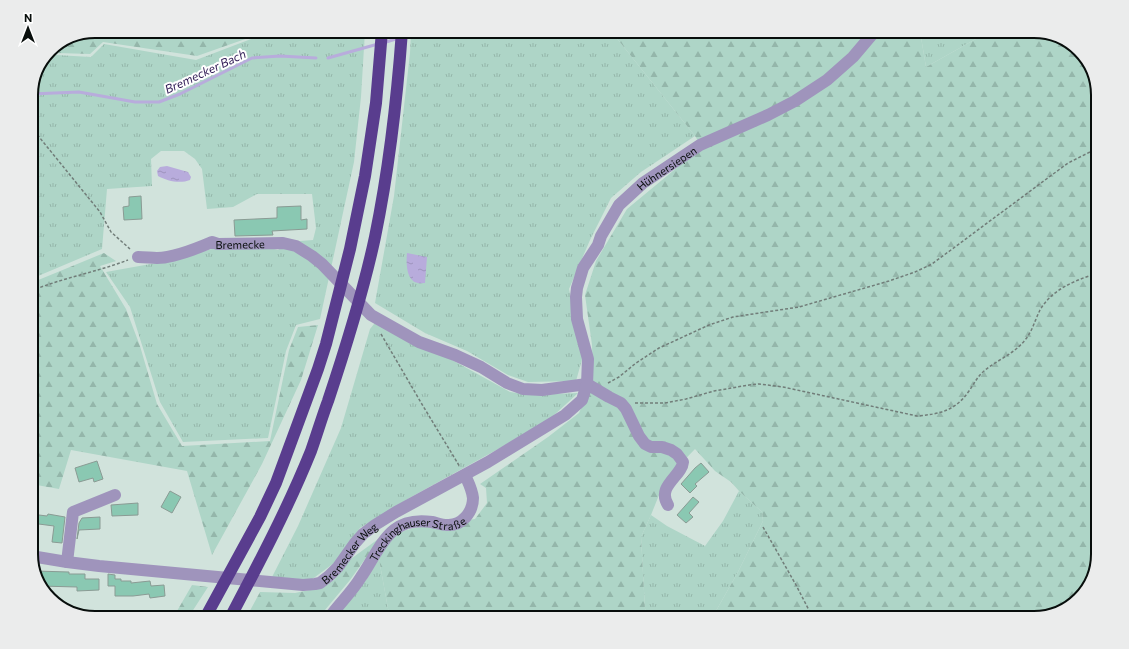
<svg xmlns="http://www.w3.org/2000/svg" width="1129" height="649" viewBox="0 0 1129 649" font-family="Commissioner,sans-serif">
	<defs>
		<pattern id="grass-tufts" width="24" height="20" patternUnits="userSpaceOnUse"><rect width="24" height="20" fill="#aed5c7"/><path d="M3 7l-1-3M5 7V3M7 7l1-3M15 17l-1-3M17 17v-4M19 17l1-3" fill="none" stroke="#94b6aa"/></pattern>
		<pattern id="forest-firs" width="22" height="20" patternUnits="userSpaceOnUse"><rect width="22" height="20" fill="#aed5c7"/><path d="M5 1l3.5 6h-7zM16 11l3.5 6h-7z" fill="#94b6aa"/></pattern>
		<pattern id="water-ripples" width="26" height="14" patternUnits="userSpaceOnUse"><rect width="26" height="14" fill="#b8acdc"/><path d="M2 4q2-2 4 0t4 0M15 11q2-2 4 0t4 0" fill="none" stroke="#9d93bc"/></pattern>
	</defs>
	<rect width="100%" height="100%" fill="#d1e3dc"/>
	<!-- grass -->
	<path fill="url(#grass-tufts)" d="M 267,31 L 365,31 L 361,97 L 354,162 L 320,319 L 296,325 L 286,351 L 268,438 L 183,442 L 160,402 L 130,307 L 106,272 L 167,261 L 212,249 L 267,247 L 278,250 L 287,242 L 313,240 L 316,228 L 312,194 L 257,194 L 233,207 L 207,209 L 202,169 L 195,159 L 184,151 L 161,151 L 151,159 L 152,186 L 107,189 L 102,249 L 31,279 L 31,91 L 50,50 L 53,48 L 56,55 L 91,57 L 104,44 L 196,60 L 251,39 Z
		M 411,31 L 611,31 L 695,136 L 641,172 L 611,198 L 590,240 L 569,289 L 583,356 L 576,381 L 528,382 L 508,375 L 467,351 L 425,333 L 375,303 L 394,196 L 410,53 Z
		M 920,31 L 990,31 L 926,67 Z
		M 378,319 L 510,392 L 531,395 L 578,393 L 552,417 L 500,448 L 411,497 L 360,528 L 334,563 L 311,580 L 272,577 L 298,526 L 341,428 L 370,329 Z
		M 739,491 L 762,512 L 763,521 L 738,572 L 712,618 L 655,618 L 645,609 L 641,537 L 651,515 L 667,526 L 705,546 L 723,521 Z
		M 379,559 L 389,614 L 399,618 L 334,618 L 366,580 Z"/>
	<!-- forest -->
	<path fill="url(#forest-firs)" d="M 95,31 L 262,31 L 251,37 L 197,56 L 103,42 L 90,54 L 57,53 L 55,48 Z
		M 611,31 L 920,31 L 926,67 L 990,31 L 1034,31 L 1066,40 L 1087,60 L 1098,91 L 1098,554 L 1089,586 L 1066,609 L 1034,618 L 712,618 L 738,572 L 763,521 L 762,512 L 739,491 L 731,482 L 715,471 L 695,449 L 665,480 L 651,515 L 641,537 L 645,609 L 655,618 L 634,618 L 632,616 L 629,618 L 399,618 L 389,614 L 379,559 L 389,535 L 414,528 L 475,519 L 487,503 L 486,488 L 480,484 L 548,437 L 579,413 L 593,381 L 592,345 L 585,295 L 596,261 L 627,209 L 702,147 L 695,136 Z
		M 104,253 L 116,261 L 100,266 L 126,309 L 140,346 L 157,404 L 182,446 L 270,441 L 289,350 L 298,327 L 318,325 L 301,380 L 262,464 L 212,555 L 187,471 L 71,450 L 59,489 L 31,484 L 31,283 Z
		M 381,537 L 350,580 L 325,610 L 320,618 L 246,618 L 260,592 L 295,593 L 319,588 L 334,580 L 348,561 Z
		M 192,585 L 208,587 L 188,618 L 173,618 Z"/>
	<!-- water -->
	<path fill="url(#water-ripples)" d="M 167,166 L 188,172 L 191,177 L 190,180 C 180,184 167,181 158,176 L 157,171 L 160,167 Z
		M 407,253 L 427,257 L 425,283 C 422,283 420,284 418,283 C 406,281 406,262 407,253 Z"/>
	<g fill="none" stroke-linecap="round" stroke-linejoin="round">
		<!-- stream -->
		<path stroke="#b8acdc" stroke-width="3" d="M 404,37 L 424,31
			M 383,43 L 399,38
			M 328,58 L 378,44
			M 31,94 L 79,92 L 135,102 L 159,102 L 180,94 L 252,58 L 280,56 L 316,58"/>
	</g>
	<!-- building -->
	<path fill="#8ac8b2" stroke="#8a9b94" d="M 141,196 L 142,219 L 124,220 L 123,207 L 129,206 L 129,197 Z
		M 301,206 L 301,220 L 307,219 L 307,229 L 272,231 L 273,235 L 235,236 L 234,220 L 277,218 L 277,207 Z
		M 97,461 L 103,479 L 94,482 L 93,478 L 79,482 L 75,468 Z
		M 701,463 L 709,472 L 695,484 L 697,486 L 690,493 L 681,484 L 695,468 Z
		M 170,491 L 181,497 L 172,513 L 161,507 Z
		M 693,497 L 699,502 L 689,513 L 693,517 L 686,523 L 677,515 Z
		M 138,503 L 138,515 L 112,516 L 111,505 Z
		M 31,514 L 47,516 L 48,514 L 65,517 L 62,543 L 52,542 L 54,526 L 31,523 Z
		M 100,517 L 100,529 L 79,530 L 77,539 L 79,523 L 82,518 Z
		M 35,571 L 69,572 L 69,574 L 85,574 L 85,579 L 99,579 L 99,590 L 77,591 L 77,587 L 40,586 Z
		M 108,574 L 115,575 L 115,579 L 121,579 L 121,581 L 131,581 L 131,583 L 150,581 L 151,586 L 164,585 L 165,596 L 150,598 L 149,594 L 133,596 L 115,596 L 115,586 L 108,586 Z"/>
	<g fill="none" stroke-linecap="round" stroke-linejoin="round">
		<!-- path -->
		<path stroke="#717d79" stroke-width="1.5" stroke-dasharray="3 2" stroke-linecap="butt" d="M 31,127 L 100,212 L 111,232 L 130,249
			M 31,291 C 62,278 97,272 128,260
			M 381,334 L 423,406 L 460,467
			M 608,383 L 619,377 L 636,363 L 659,348 L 709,325 L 733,317 L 799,307 L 889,281 L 915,272 L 932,264 L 1068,163 L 1098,148
			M 635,403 L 665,403 L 686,399 L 714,391 L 749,385 L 759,384 L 783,387 L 917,416 C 940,414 955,411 969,391 C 974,384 977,377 984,371 C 997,360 1014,354 1025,340 C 1032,332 1035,320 1040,310 C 1052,289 1076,280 1098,273
			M 763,527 L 796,585 L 813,618"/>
		<!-- minor -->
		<g stroke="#9f94bc" stroke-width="12">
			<path id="s1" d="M 138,257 C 145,257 151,258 157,258 C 172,258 198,248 212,242 L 218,244 L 283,243 L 296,246 L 312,256 L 322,264 L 371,315 L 419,342 L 455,355 L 481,367 L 507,383 L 523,389 L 542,390 L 587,384 L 609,397 L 621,403 L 626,409 L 639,436 L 645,444 L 651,447 L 662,447 L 671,450 L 677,454 L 683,462 C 682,476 656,486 668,505"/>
			<path id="s2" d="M 31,556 L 67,562 L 99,566 L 303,585 L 315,584 L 320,583 L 329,576 L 338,567 L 355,543 L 363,534 L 375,525 L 396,512 L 488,462 L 565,415 L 582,400 L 587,384 L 588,359 L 577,319 L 576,297 L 577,288 L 583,268 L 598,245 L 601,236 L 619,205 L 643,183 L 700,145 L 768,115 L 795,101 L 827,80 L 853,57 L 875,31"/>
			<path d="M 67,562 L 73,512 L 115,495"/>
			<path id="s3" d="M 329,618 C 339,604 352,592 361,577 C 371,563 381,540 394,530 C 405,521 418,520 432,522 C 437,523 442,525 447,525 C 462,526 473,512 473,498 C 472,489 468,482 465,475"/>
		</g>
		<!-- highway -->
		<path stroke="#593d8e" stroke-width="12" d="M 205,618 L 260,517 L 276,483 L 318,369 L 326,344 L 350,249 L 365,176 L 376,103 L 382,31
			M 230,618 C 259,563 288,508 311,451 C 317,434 322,417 328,401 C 346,347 363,293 375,237 C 389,169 397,100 402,31"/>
	</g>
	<g text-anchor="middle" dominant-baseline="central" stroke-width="4" stroke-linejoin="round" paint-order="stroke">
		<!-- street labels -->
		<g font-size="11" fill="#080e0c" stroke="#fff">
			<text stroke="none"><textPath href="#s2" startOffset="882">Hühnersiepen</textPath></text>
			<text stroke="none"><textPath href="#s1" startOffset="105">Bremecke</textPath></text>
			<text stroke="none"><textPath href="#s3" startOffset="128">Treckinghauser Straße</textPath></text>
			<text stroke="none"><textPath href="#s2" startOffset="333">Bremecker Weg</textPath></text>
		</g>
		<!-- water labels -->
		<g font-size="12" font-style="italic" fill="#321d57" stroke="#fff">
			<text transform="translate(205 71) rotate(-25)">Bremecker Bach</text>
		</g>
	</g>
	<!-- crop -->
	<path d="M0 0H1129V649H0ZM95 38H1034A57 57 0 0 1 1091 95V554A57 57 0 0 1 1034 611H95A57 57 0 0 1 38 554V95A57 57 0 0 1 95 38Z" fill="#ebecec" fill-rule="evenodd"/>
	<path fill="none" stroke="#080e0c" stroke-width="2" d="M95 38H1034A57 57 0 0 1 1091 95V554A57 57 0 0 1 1034 611H95A57 57 0 0 1 38 554V95A57 57 0 0 1 95 38Z"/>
	<!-- north arrow -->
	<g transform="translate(28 28)" stroke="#ffffff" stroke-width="3" paint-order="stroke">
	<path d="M0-3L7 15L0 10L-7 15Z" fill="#080e0c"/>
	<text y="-6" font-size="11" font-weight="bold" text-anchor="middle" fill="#080e0c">N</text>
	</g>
</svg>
